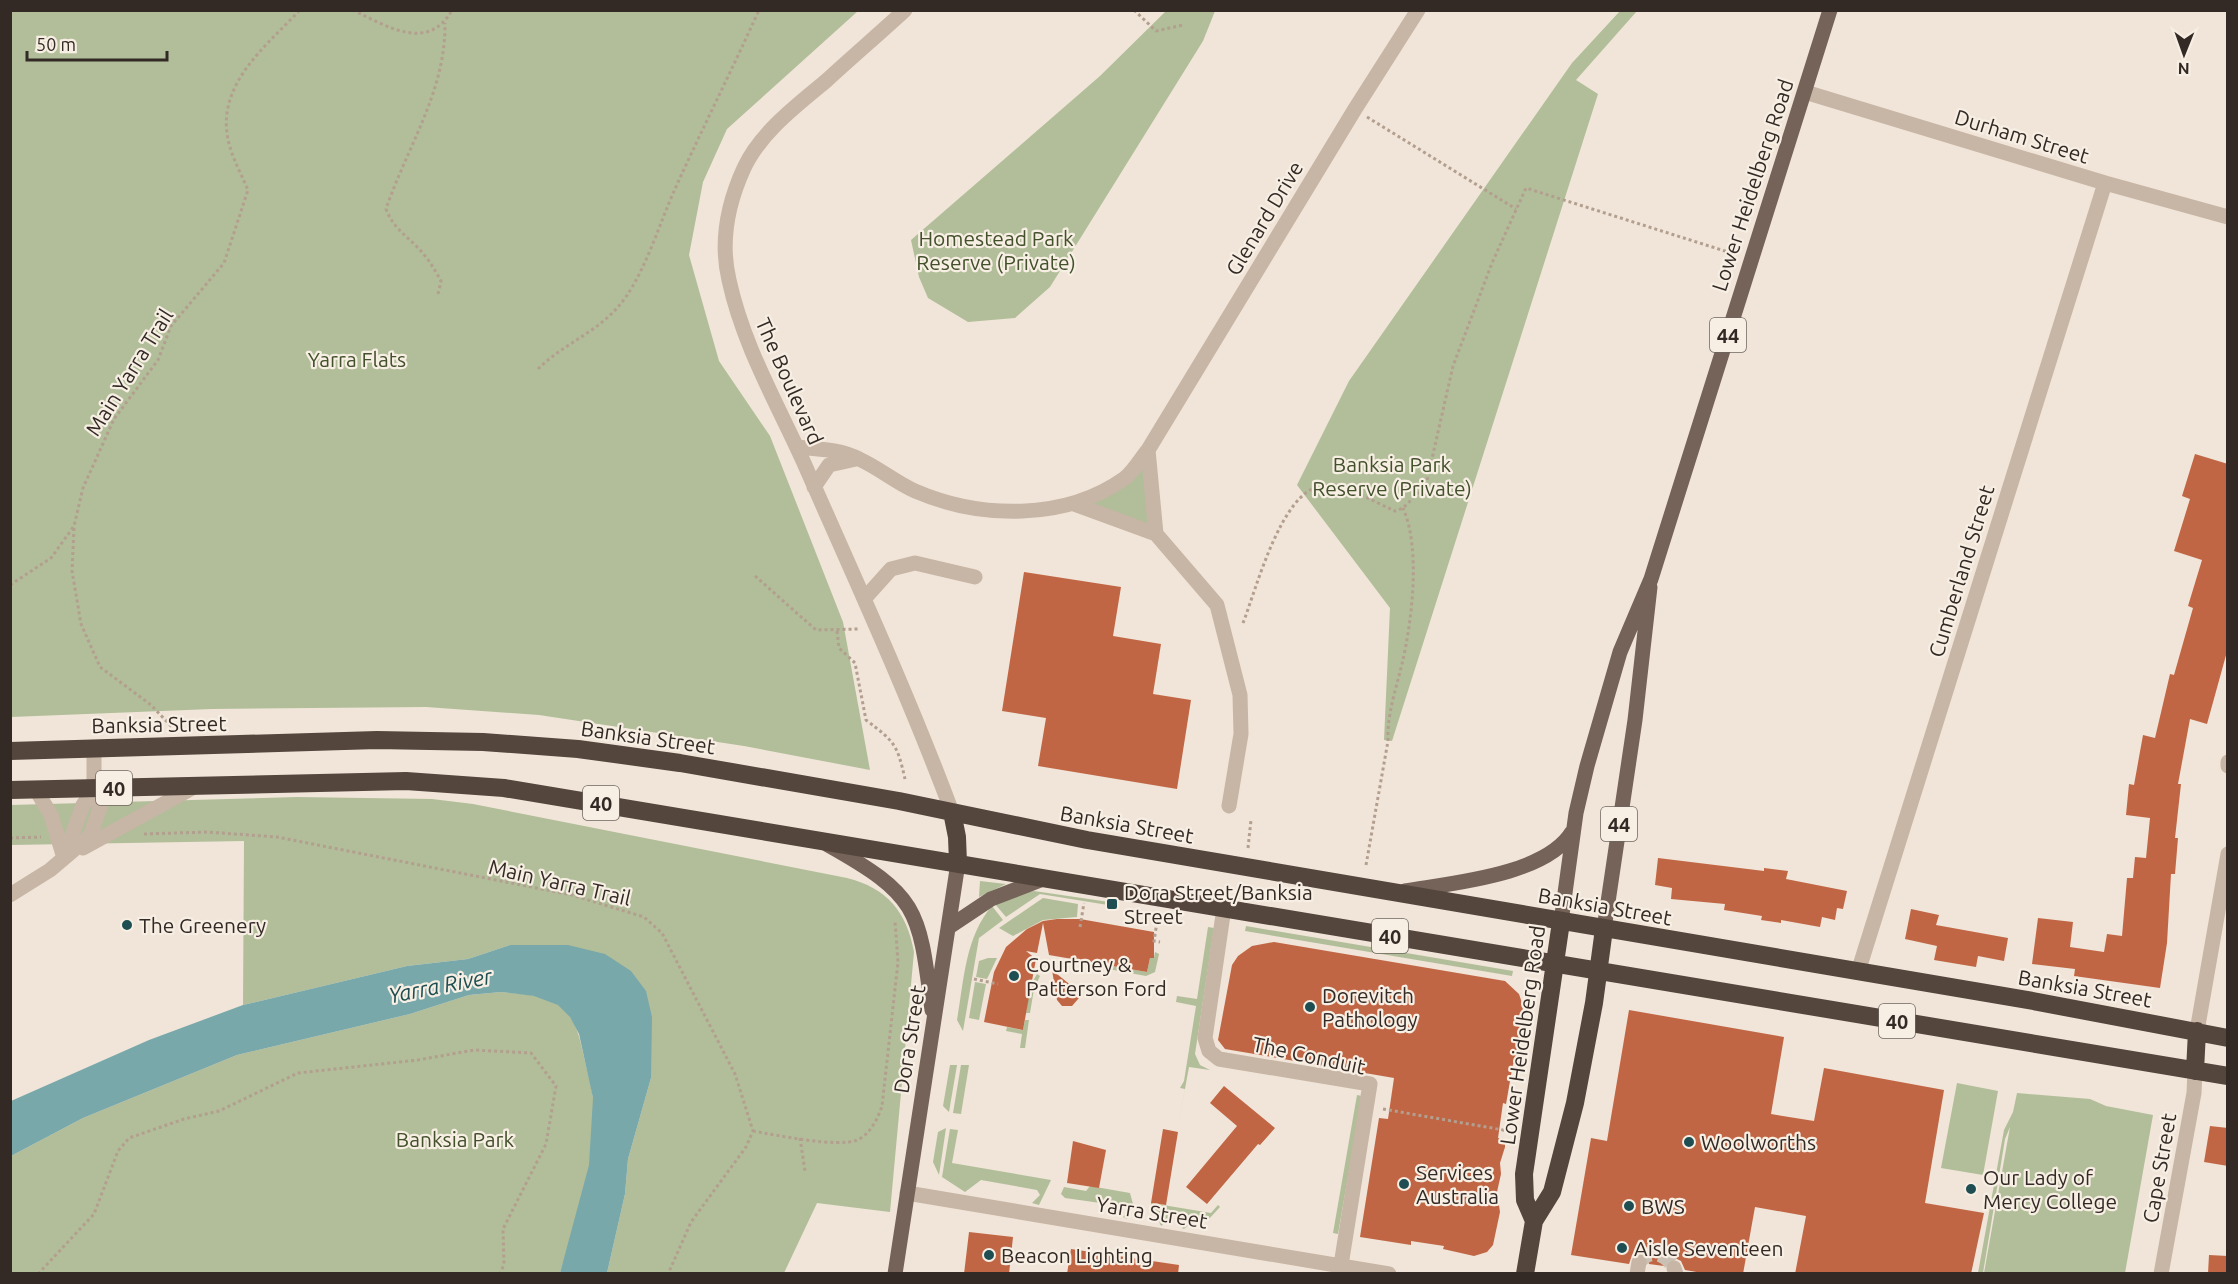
<svg xmlns="http://www.w3.org/2000/svg" width="2238" height="1284" viewBox="0 0 2238 1284" font-family="Ubuntu,sans-serif">
	<rect width="100%" height="100%" fill="#f0e5d8"/>
	<!-- green -->
	<path fill="#b1be99" d="M 10,11 L 858,11 L 727,129 L 703,182 L 689,255 L 719,361 L 770,436 L 843,622 L 870,770 L 744,746 L 539,715 L 426,707 L 212,709 L 11,717 Z
		M 1166,11 L 1215,11 L 1203,41 L 1050,287 L 1015,318 L 968,322 L 928,298 L 919,277 L 911,240 L 1100,76 Z
		M 1620,11 L 1637,11 L 1576,80 L 1598,94 L 1392,741 L 1384,740 L 1390,608 L 1297,485 L 1349,381 L 1572,63 Z
		M 1145,460 L 1151,527 L 1085,504 Z
		M 297,797 L 432,799 L 473,804 L 847,878 C 887,888 907,912 914,952 L 890,1212 L 817,1203 L 784,1273 L 607,1273 L 625,1194 L 628,1159 L 651,1078 L 510,945 L 468,959 L 407,966 L 243,1005 L 244,841 L 11,845 L 10,805 Z
		M 980,881 L 1006,884 L 979,897 Z
		M 1034,891 L 1109,902 L 1108,905 L 1040,894 L 1006,917 L 995,904 L 1023,892 Z
		M 1043,898 L 1078,904 L 1077,917 L 1043,920 L 1013,936 L 999,928 Z
		M 992,906 L 1003,920 L 979,938 L 963,1031 L 957,1020 C 964,981 965,937 992,906 Z
		M 1246,926 L 1513,971 L 1512,976 L 1245,931 Z
		M 1208,927 L 1214,928 L 1195,1054 L 1200,1065 L 1210,1070 L 1189,1067 L 1177,1132 L 1185,1089 L 1180,1088 L 1184,1081 L 1196,1006 L 1176,1002 L 1177,996 L 1197,999 Z
		M 1077,952 L 1079,960 L 1147,972 L 1150,958 L 1154,958 L 1155,952 L 1159,954 L 1155,972 L 1146,976 L 1076,963 Z
		M 988,958 L 997,958 L 987,979 L 976,977 L 979,961 Z
		M 1037,974 L 1040,976 L 1034,989 L 1030,1013 L 1026,1013 L 1030,986 Z
		M 975,982 L 986,984 L 979,1020 L 969,1018 Z
		M 501,992 C 519,994 543,994 559,1005 C 576,1017 580,1039 584,1057 C 587,1071 591,1084 593,1098 C 600,1152 576,1222 560,1273 L 11,1274 L 11,1156 L 83,1118 L 237,1055 L 410,1014 L 469,995 Z
		M 1025,1020 L 1029,1020 L 1025,1048 L 1020,1048 L 1022,1034 L 1006,1031 L 1007,1027 L 1023,1030 Z
		M 950,1065 L 957,1065 L 949,1112 L 943,1106 Z
		M 961,1065 L 969,1065 L 961,1114 L 953,1113 Z
		M 1957,1083 L 1998,1091 L 1983,1175 L 1941,1168 Z
		M 2017,1093 L 2090,1099 L 2106,1106 L 2153,1115 L 2125,1273 L 1984,1273 L 2010,1127 L 2005,1139 L 1983,1273 L 1978,1273 L 2004,1130 L 2013,1112 Z
		M 1357,1095 L 1362,1096 L 1338,1234 L 1333,1233 Z
		M 946,1128 L 939,1175 L 933,1162 L 938,1132 Z
		M 950,1129 L 958,1130 L 952,1163 L 1051,1180 L 1039,1205 L 1032,1203 L 1040,1195 L 1037,1190 L 981,1180 L 965,1192 L 942,1177 Z
		M 1090,1186 L 1130,1193 L 1133,1204 L 1127,1219 L 1123,1217 L 1130,1209 L 1129,1207 L 1065,1198 L 1061,1194 L 1064,1187 L 1086,1191 Z
		M 1151,1203 L 1211,1213 L 1218,1205 L 1220,1207 L 1208,1220 L 1197,1218 L 1184,1229 L 1182,1228 L 1193,1216 L 1176,1213 L 1161,1226 L 1157,1217 L 1151,1214 Z"/>
	<!-- water -->
	<path fill="#79a8ab" d="M 510,945 L 568,945 L 605,954 L 631,971 L 646,991 L 652,1017 L 651,1078 L 628,1159 L 625,1194 L 607,1273 L 560,1273 L 589,1165 L 593,1098 L 579,1034 L 570,1017 L 558,1005 L 534,996 L 501,992 L 469,995 L 410,1014 L 237,1055 L 83,1118 L 11,1156 L 11,1101 L 149,1040 L 243,1005 L 407,966 L 468,959 Z"/>
	<!-- building -->
	<path fill="#c16645" d="M 2195,454 L 2228,464 L 2228,648 L 2207,724 L 2190,719 L 2178,784 L 2181,784 L 2175,838 L 2178,838 L 2175,874 L 2171,874 L 2167,943 L 2160,988 L 2074,976 L 2075,969 L 2032,964 L 2038,918 L 2073,922 L 2070,947 L 2104,952 L 2107,934 L 2122,936 L 2127,878 L 2133,878 L 2135,857 L 2146,858 L 2150,818 L 2126,815 L 2129,784 L 2134,785 L 2143,735 L 2155,738 L 2170,674 L 2174,675 L 2193,608 L 2188,606 L 2202,560 L 2174,551 L 2190,499 L 2182,496 Z
		M 1024,572 L 1121,587 L 1113,636 L 1161,644 L 1153,694 L 1191,700 L 1177,789 L 1038,766 L 1046,718 L 1002,711 Z
		M 1658,858 L 1764,871 L 1764,868 L 1788,871 L 1786,879 L 1847,891 L 1843,909 L 1837,908 L 1835,920 L 1822,917 L 1820,927 L 1781,920 L 1781,923 L 1761,920 L 1762,916 L 1724,910 L 1725,904 L 1671,899 L 1672,888 L 1655,885 Z
		M 1911,909 L 1939,915 L 1936,925 L 2008,938 L 2004,961 L 1978,956 L 1976,967 L 1934,960 L 1937,946 L 1905,939 Z
		M 1057,919 L 1080,919 L 1154,932 L 1154,958 L 1150,958 L 1147,972 L 1049,955 L 1043,923 L 1037,953 L 1026,951 L 1036,959 L 1023,1030 L 984,1022 L 994,972 L 1006,947 L 1027,929 L 1043,921 Z
		M 1274,942 L 1505,981 L 1519,994 L 1523,1006 L 1519,1053 L 1516,1065 L 1513,1064 L 1506,1104 L 1503,1103 L 1498,1138 L 1505,1139 L 1505,1147 L 1500,1163 L 1501,1174 L 1497,1192 L 1500,1212 L 1493,1245 L 1487,1252 L 1474,1256 L 1443,1249 L 1444,1246 L 1411,1241 L 1411,1245 L 1360,1237 L 1379,1118 L 1388,1119 L 1394,1078 L 1225,1049 L 1218,1040 L 1232,965 L 1238,956 L 1252,946 Z
		M 1052,970 L 1078,991 L 1079,998 L 1072,1006 L 1062,1006 L 1057,1000 Z
		M 1629,1010 L 1784,1037 L 1771,1114 L 1814,1121 L 1824,1068 L 1944,1090 L 1925,1203 L 1984,1213 L 1971,1274 L 1795,1274 L 1806,1216 L 1755,1207 L 1743,1274 L 1708,1274 L 1685,1270 L 1681,1261 L 1675,1258 L 1667,1261 L 1664,1266 L 1649,1264 L 1646,1255 L 1640,1252 L 1632,1255 L 1629,1264 L 1571,1255 L 1591,1138 L 1607,1141 Z
		M 1224,1086 L 1275,1128 L 1260,1145 L 1258,1144 L 1207,1204 L 1186,1187 L 1237,1126 L 1210,1103 Z
		M 2210,1126 L 2228,1128 L 2228,1166 L 2204,1162 Z
		M 1163,1129 L 1178,1132 L 1166,1205 L 1151,1203 Z
		M 1073,1141 L 1106,1150 L 1099,1188 L 1067,1183 Z
		M 969,1232 L 1013,1237 L 1009,1274 L 964,1274 Z
		M 1071,1249 L 1179,1265 L 1178,1274 L 1067,1274 Z
		M 2209,1255 L 2228,1256 L 2228,1274 L 2208,1274 Z"/>
	<g fill="none" stroke-linecap="round" stroke-linejoin="round">
		<!-- minor-tunnel -->
		<path stroke="#cac0b4" stroke-width="15" stroke-dasharray="15 8" stroke-linecap="butt" d="M 1639,1262 C 1650,1247 1667,1254 1674,1268"/>
		<!-- path -->
		<path stroke="#b39f8f" stroke-width="3" stroke-dasharray="3 3" stroke-linecap="butt" d="M 353,10 C 386,26 428,53 452,10
			M 1134,10 L 1156,31 L 1183,25
			M 1367,117 L 1516,209
			M 438,294 L 441,281 C 435,270 428,258 419,249 C 406,235 393,228 386,209 C 407,147 446,91 445,23
			M 538,369 C 562,345 595,333 617,308 C 643,280 659,224 675,189 C 702,129 732,70 759,10
			M 74,528 L 72,571 L 81,624 L 100,667 L 151,705 L 173,728
			M 755,576 L 816,630 L 859,629
			M 10,585 L 51,558 L 74,526 L 83,488 L 114,419 L 158,360 L 171,326 L 224,263 L 248,190 C 242,176 234,161 230,147 C 212,88 264,48 300,10
			M 1243,623 C 1256,590 1281,492 1321,486 C 1344,483 1374,502 1395,511 L 1403,508 L 1426,485 L 1453,366 L 1492,263 L 1526,188 L 1728,252
			M 837,631 L 839,648 L 855,663 L 866,720 C 895,742 897,744 905,779
			M 144,834 L 207,832 L 277,837 L 572,895 L 644,917 L 662,933 L 735,1074 L 753,1131 L 746,1147 L 691,1222 L 668,1274
			M 10,838 L 41,837
			M 1248,848 L 1251,820
			M 1366,865 L 1388,741 C 1387,714 1396,689 1402,664 C 1412,621 1421,549 1403,508
			M 1158,916 L 1154,941 L 1160,942
			M 1080,927 L 1084,903
			M 974,979 L 998,984
			M 1383,1109 L 1509,1131
			M 753,1131 C 775,1135 838,1148 857,1140 C 870,1135 878,1118 882,1106 L 898,962 L 895,921
			M 800,1138 L 805,1171
			M 38,1274 L 94,1214 L 118,1151 L 129,1138 L 184,1119 L 219,1111 L 298,1073 L 418,1060 L 474,1050 L 531,1053 L 556,1086 L 546,1144 L 503,1229 L 504,1264 L 500,1274"/>
		<!-- minor -->
		<path stroke="#c7b5a5" stroke-width="15" d="M 905,10 C 879,34 852,57 826,81 C 797,105 760,133 744,168 C 728,203 720,242 729,280 C 743,345 777,403 804,463 C 855,579 908,694 952,812
			M 1805,92 L 2105,183 L 2228,217
			M 797,447 C 818,449 840,449 859,459 C 879,468 895,482 915,491 C 980,519 1065,521 1125,478 C 1134,471 1141,458 1148,450 L 1355,109 L 1418,10
			M 1148,450 L 1156,534
			M 814,487 L 829,465 L 856,459
			M 1074,504 L 1156,534 L 1217,605 L 1240,695 L 1241,734 L 1229,806
			M 865,598 L 891,569 L 915,563 L 975,577
			M 2228,762 L 2228,766
			M 36,790 L 51,815 L 64,858
			M 83,848 L 196,786
			M 64,857 L 83,805 L 94,788
			M 10,895 L 50,870 L 90,836 L 100,808 L 94,788 L 94,748
			M 1224,908 L 1205,1038 L 1209,1051 L 1219,1059 L 1370,1084 L 1341,1265
			M 1858,972 L 2105,183
			M 2197,1031 L 2228,854
			M 907,1193 L 1389,1274
			M 1674,1268 L 1676,1274
			M 1637,1274 L 1639,1262
			M 2161,1274 L 2194,1093 L 2195,1071"/>
		<!-- major -->
		<path stroke="#756258" stroke-width="15" d="M 828,845 C 919,896 919,909 932,1010
			M 1405,891 C 1452,883 1546,875 1572,832
			M 1561,922 L 1576,813 L 1587,766 L 1620,652 L 1651,579 L 1830,10
			M 949,927 L 991,899 L 1043,879
			M 1604,929 L 1635,720 L 1650,587
			M 895,1274 L 958,863"/>
		<!-- highway -->
		<path stroke="#54453d" stroke-width="18" d="M 10,751 L 377,740 L 483,742 L 578,749 L 680,763 L 899,801 L 1087,840 L 2033,1001 L 2228,1038
			M 10,790 L 406,781 L 504,788 L 2228,1076
			M 952,812 L 957,837 L 958,863
			M 2195,1071 L 2197,1031
			M 1534,1221 L 1525,1200 L 1524,1174 L 1561,922
			M 1525,1274 L 1534,1221 L 1552,1192 L 1575,1103 L 1594,1003 L 1604,929"/>
	</g>
	<!-- markers -->
	<g fill="#1e4e52" stroke="#f8efe4" stroke-width="2">
		<rect x="1106" y="898" width="12" height="12" rx="3"/>
		<circle cx="127" cy="925" r="6"/>
		<circle cx="1014" cy="976" r="6"/>
		<circle cx="1310" cy="1007" r="6"/>
		<circle cx="1689" cy="1142" r="6"/>
		<circle cx="1404" cy="1184" r="6"/>
		<circle cx="1971" cy="1189" r="6"/>
		<circle cx="1629" cy="1206" r="6"/>
		<circle cx="1622" cy="1248" r="6"/>
		<circle cx="989" cy="1255" r="6"/>
	</g>
	<g text-anchor="middle" dominant-baseline="central" stroke-width="4.5" stroke-linejoin="round" paint-order="stroke">
		<!-- shield labels -->
		<g fill="#f8efe4" stroke="#6e655f" stroke-width="1.5">
			<rect x="1710" y="318" width="36" height="34" rx="4.5"/>
			<rect x="96" y="771" width="36" height="34" rx="4.5"/>
			<rect x="583" y="786" width="36" height="34" rx="4.5"/>
			<rect x="1601" y="807" width="36" height="34" rx="4.5"/>
			<rect x="1372" y="919" width="36" height="34" rx="4.5"/>
			<rect x="1879" y="1004" width="36" height="34" rx="4.5"/>
		</g>
		<g font-size="20" font-weight="bold" fill="#332a26">
			<text x="1728" y="335">44</text>
			<text x="114" y="788">40</text>
			<text x="601" y="803">40</text>
			<text x="1619" y="824">44</text>
			<text x="1390" y="936">40</text>
			<text x="1897" y="1021">40</text>
		</g>
		<!-- street labels -->
		<g font-size="21" fill="#332a26" stroke="#f8efe4">
			<text transform="translate(2022 136) rotate(17)">Durham Street</text>
			<text transform="translate(1752 185) rotate(-72)">Lower Heidelberg Road</text>
			<text transform="translate(1264 218) rotate(-59)">Glenard Drive</text>
			<text transform="translate(129 372) rotate(-58)">Main Yarra Trail</text>
			<text transform="translate(790 381) rotate(66)">The Boulevard</text>
			<text transform="translate(1961 571) rotate(-73)">Cumberland Street</text>
			<text transform="translate(159 724) rotate(-1)">Banksia Street</text>
			<text transform="translate(648 737) rotate(8)">Banksia Street</text>
			<text transform="translate(1127 824) rotate(10)">Banksia Street</text>
			<text transform="translate(560 882) rotate(13)">Main Yarra Trail</text>
			<text transform="translate(1605 906) rotate(10)">Banksia Street</text>
			<text transform="translate(2085 988) rotate(10)">Banksia Street</text>
			<text transform="translate(1522 1035) rotate(-82)">Lower Heidelberg Road</text>
			<text transform="translate(909 1039) rotate(-81)">Dora Street</text>
			<text transform="translate(1309 1055) rotate(12)">The Conduit</text>
			<text transform="translate(2159 1168) rotate(-80)">Cape Street</text>
			<text transform="translate(1152 1212) rotate(9)">Yarra Street</text>
		</g>
		<!-- park labels -->
		<g font-size="21" fill="#42502b" stroke="#f8efe4">
			<text x="996" y="238">Homestead Park<tspan x="996" dy="24">Reserve (Private)</tspan></text>
			<text x="357" y="359">Yarra Flats</text>
			<text x="1392" y="464">Banksia Park<tspan x="1392" dy="24">Reserve (Private)</tspan></text>
			<text x="455" y="1139">Banksia Park</text>
		</g>
		<!-- poi labels -->
		<g font-size="21" fill="#332a26" stroke="#f8efe4" text-anchor="start">
			<text x="1124" y="892">Dora Street/Banksia<tspan x="1124" dy="24">Street</tspan></text>
			<text x="139" y="925">The Greenery</text>
			<text x="1026" y="964">Courtney &amp;<tspan x="1026" dy="24">Patterson Ford</tspan></text>
			<text x="1322" y="995">Dorevitch<tspan x="1322" dy="24">Pathology</tspan></text>
			<text x="1701" y="1142">Woolworths</text>
			<text x="1416" y="1172">Services<tspan x="1416" dy="24">Australia</tspan></text>
			<text x="1983" y="1177">Our Lady of<tspan x="1983" dy="24">Mercy College</tspan></text>
			<text x="1641" y="1206">BWS</text>
			<text x="1634" y="1248">Aisle Seventeen</text>
			<text x="1001" y="1255">Beacon Lighting</text>
		</g>
		<!-- water labels -->
		<g font-size="22" font-style="italic" fill="#1e4e52" stroke="#f8efe4">
			<text transform="translate(440 985) rotate(-11)">Yarra River</text>
		</g>
	</g>
	<!-- border -->
	<rect width="2238" height="1284" fill="none" stroke="#332a26" stroke-width="24"/>
	<!-- north arrow -->
	<g transform="translate(2184 54) rotate(181)" stroke="#f8efe4" stroke-width="4.5" paint-order="stroke">
	<path d="M0-4.5L10 22L0 15L-10 22Z" fill="#332a26"/>
	<text y="-9" font-size="16" font-weight="bold" text-anchor="middle" fill="#332a26">N</text>
	</g>
	<!-- scale -->
	<path d="M27 51v9h140v-9" fill="none" stroke="#332a26" stroke-width="3"/>
	<text x="36" y="51" font-size="18" fill="#332a26" stroke="#f8efe4" stroke-width="4.5" paint-order="stroke">50 m</text>
</svg>
